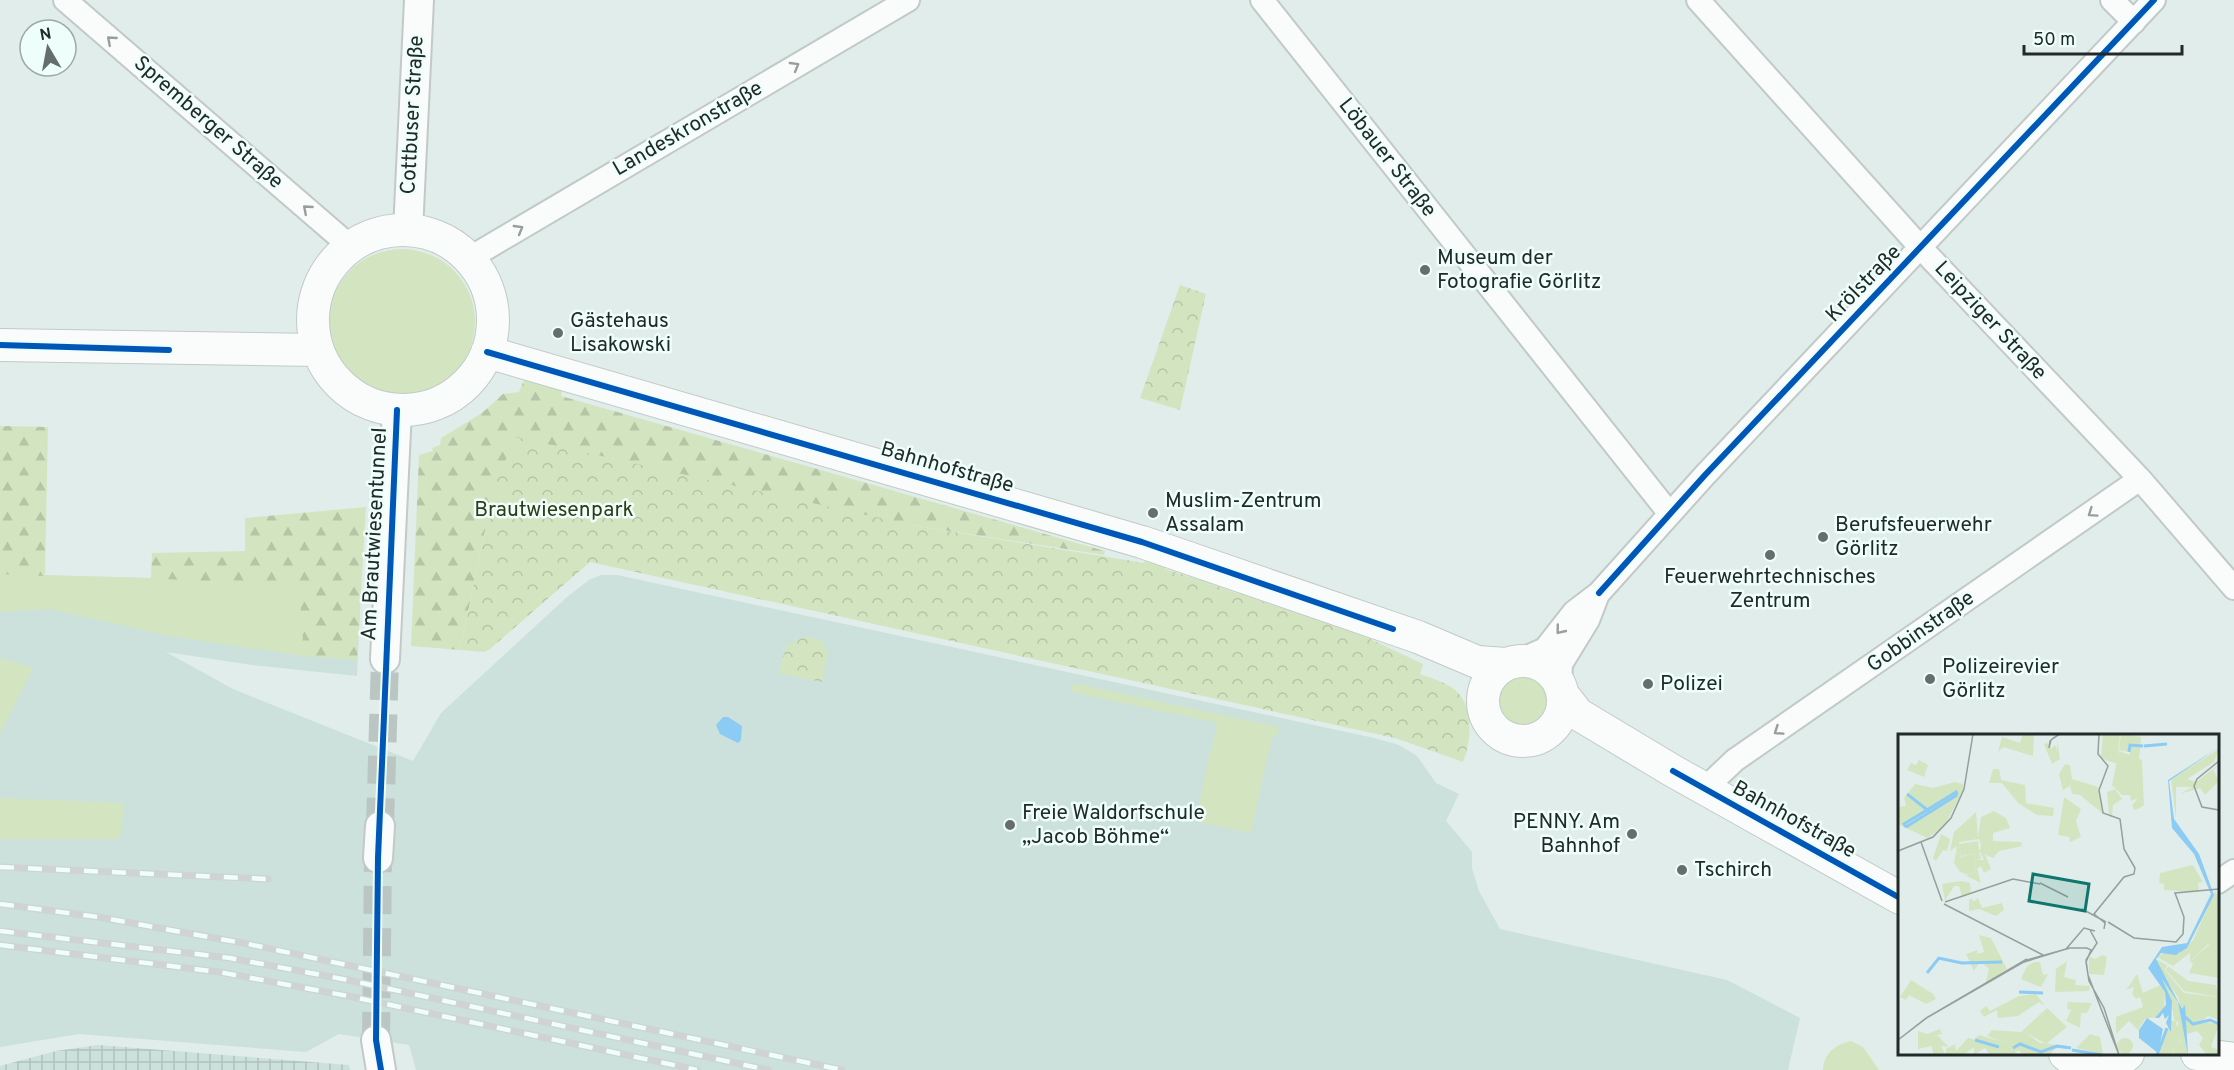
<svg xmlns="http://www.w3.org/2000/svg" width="2234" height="1070" viewBox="0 0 2234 1070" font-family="Overpass,sans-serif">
	<defs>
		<pattern id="industrial-grid" width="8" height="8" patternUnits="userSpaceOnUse" patternTransform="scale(1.5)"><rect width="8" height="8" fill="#cce1dc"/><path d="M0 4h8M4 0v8" fill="none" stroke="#afc1bd"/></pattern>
		<pattern id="forest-firs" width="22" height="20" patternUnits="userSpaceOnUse" patternTransform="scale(1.5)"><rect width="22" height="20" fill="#d3e5c0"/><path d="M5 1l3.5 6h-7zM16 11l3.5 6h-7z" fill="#b5c5a5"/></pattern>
		<pattern id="park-crowns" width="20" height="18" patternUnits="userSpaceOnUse" patternTransform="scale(1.5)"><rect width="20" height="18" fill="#d3e5c0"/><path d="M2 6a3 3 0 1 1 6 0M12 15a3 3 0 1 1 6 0" fill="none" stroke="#b5c5a5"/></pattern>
	</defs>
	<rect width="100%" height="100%" fill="#e1edea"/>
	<!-- built -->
	<path fill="#cce1dc" d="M 0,574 L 151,578 L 361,590 L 357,676 L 252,665 L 166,652 L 233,689 L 413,761 L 441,713 L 567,597 L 589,580 L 601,575 L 617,575 L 1374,738 L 1399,745 L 1417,756 L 1436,783 L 1459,794 L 1446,821 L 1472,852 L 1472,868 L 1479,891 L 1500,929 L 1727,980 L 1800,1018 L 1788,1070 L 416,1070 L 409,1045 L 339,1034 L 306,1052 L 79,1034 L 0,1047 Z"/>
	<!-- industrial -->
	<path fill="url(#industrial-grid)" d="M 98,1045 L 349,1065 L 350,1070 L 0,1070 L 0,1066 L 56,1051 Z"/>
	<!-- green -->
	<path fill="#d3e5c0" d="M329 322a73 73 0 1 1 146 0a73 73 0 1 1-146 0Z
		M 0,574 L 151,578 L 300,588 L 304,656 L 169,636 L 49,609 L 0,612 Z
		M 0,658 L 33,668 L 0,735 Z
		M1498 700a26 26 0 1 1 52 0a26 26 0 1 1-52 0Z
		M 1073,683 L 1279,727 L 1277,736 L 1272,736 L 1251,833 L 1195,821 L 1217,723 L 1071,692 Z
		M 0,798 L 124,803 L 120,839 L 0,839 Z
		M 1851,1041 L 1863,1047 L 1879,1070 L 1823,1070 C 1824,1053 1835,1045 1851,1041 Z"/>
	<!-- forest -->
	<path fill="url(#forest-firs)" d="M 524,380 L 562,390 L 561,396 L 1105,551 L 1104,555 L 911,525 L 495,483 L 460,650 L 411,646 L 419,455 L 433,451 L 432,448 L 440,445 L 441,438 L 482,413 L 503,394 L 519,392 Z
		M 0,426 L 48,427 L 45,576 L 0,574 Z
		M 366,507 L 357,660 L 304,656 L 299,588 L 151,578 L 152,553 L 245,551 L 245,518 Z"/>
	<!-- park -->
	<path fill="url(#park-crowns)" d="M 1180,285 L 1206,294 L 1180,410 L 1140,398 Z
		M 516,437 L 911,525 L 1144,563 L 1146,557 L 1166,563 L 1165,569 L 1197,579 L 1199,574 L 1212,578 L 1211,584 L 1239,594 L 1241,588 L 1253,592 L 1252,598 L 1282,608 L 1284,604 L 1349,629 L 1423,664 L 1420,674 C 1430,678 1442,681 1451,687 C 1475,702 1472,740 1463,762 L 1395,738 L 590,562 L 490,649 L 484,652 L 460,650 L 495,483 Z
		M 805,637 L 821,640 L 828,652 L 822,682 L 778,673 L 787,645 Z"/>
	<!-- water -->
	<path fill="#8bcbf4" d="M 723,717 L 728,717 L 742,726 L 741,740 L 738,743 L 720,734 L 716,725 Z"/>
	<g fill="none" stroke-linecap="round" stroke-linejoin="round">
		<!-- tertiary-tunnel -->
		<path stroke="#bbc6c3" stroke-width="28" stroke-dasharray="28 14" stroke-linecap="butt" d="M 380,826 L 385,659
			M 376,1040 L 378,858"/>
		<defs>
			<path id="minor" d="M 65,0 L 351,247
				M 1262,0 L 1670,514
				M 1698,0 L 1921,248 L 2140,479 L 2234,588
				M 2112,0 L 2134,22
				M 468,259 L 908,0
				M 1519,661 L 1545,649 L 1574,612 L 1599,593 L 1705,475 L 2154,0
				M 1560,684 L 1561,664 L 1588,620 L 1598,594
				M 1708,791 L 1716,778 L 1735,760 L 2140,479
				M 2218,882 L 2234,871"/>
			<path id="tertiary" d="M 408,231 L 419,0
				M 385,659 L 397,410
				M 378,858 L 380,826
				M 376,1040 L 381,1070"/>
			<path id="secondary" d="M313 320a90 90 0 1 1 180 0a90 90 0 1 1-180 0Z
				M 0,345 L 318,350
				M 487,352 L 1142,542 L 1418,637 L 1477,662 L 1506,664
				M1483 701a40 40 0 1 1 80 0a40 40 0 1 1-80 0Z
				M 1564,696 L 1578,714 L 1673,771 L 1900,898
				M 2065,1054 C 2083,1070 2110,1070 2128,1054
				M 2197,1054 L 2234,1059"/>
		</defs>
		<!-- minor casing -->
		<use href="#minor" stroke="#c1cac7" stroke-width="26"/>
		<!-- tertiary casing -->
		<use href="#tertiary" stroke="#c1cac7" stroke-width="32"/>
		<!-- secondary casing -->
		<use href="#secondary" stroke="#c1cac7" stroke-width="34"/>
		<!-- minor -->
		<use href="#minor" stroke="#fafcfc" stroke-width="22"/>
		<!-- tertiary -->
		<use href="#tertiary" stroke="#fafcfc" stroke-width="28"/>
		<!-- secondary -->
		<use href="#secondary" stroke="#fafcfc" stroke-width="32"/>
		<defs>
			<path id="rail" d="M 0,867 L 268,879
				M 0,904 L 98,917 L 248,944 L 842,1070
				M 0,931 L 230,958 L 348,980 L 768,1070
				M 0,945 L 219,972 L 348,996 L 697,1070"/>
		</defs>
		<!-- rail casing -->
		<use href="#rail" stroke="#cfd3d2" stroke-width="7"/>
		<!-- rail -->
		<use href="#rail" stroke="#edfefb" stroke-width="4.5" stroke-dasharray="14" stroke-linecap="butt"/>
		<defs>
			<path id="cycleway" d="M 0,345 L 169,350
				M 487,352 L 1142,542 L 1393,629
				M 1599,593 L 1705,475 L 2154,0
				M 1673,771 L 1900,898
				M 381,1070 L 376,1040 L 378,858 L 397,410"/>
		</defs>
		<!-- cycleway casing -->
		<use href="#cycleway" stroke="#edfefb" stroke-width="10"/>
		<!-- cycleway -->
		<use href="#cycleway" stroke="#0057b8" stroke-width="6"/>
	</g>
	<!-- one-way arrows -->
	<defs><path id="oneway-chevron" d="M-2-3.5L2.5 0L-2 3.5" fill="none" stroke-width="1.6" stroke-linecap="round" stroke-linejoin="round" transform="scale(1.5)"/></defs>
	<g stroke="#999e9d">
		<use href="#oneway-chevron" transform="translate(111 40) rotate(-139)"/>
		<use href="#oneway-chevron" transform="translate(795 66) rotate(-30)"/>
		<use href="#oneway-chevron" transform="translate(307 209) rotate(-139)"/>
		<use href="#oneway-chevron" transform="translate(519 229) rotate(-30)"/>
		<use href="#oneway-chevron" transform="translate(2092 513) rotate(145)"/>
		<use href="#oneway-chevron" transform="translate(1560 630) rotate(129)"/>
		<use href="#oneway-chevron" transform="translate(1778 731) rotate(146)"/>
	</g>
	<!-- markers -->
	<g fill="#656e6c" stroke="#edfefb" stroke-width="2">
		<circle cx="1425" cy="270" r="6"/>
		<circle cx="558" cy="333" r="6"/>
		<circle cx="1153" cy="513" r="6"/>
		<circle cx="1823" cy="537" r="6"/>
		<circle cx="1770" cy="555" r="6"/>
		<circle cx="1930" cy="679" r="6"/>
		<circle cx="1648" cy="684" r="6"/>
		<circle cx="1010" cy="825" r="6"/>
		<circle cx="1632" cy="834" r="6"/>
		<circle cx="1682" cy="870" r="6"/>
	</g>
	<g text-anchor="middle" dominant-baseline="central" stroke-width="5" stroke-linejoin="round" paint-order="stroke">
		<!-- street labels -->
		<g font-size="21" fill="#222a28" stroke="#edfefb">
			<text transform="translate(413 115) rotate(-87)">Cottbuser Straße</text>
			<text transform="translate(208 123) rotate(41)">Spremberger Straße</text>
			<text transform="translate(688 129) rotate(-30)">Landeskronstraße</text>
			<text transform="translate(1387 158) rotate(52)">Löbauer Straße</text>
			<text transform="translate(1864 284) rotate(-46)">Krölstraße</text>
			<text transform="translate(1990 321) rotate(47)">Leipziger Straße</text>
			<text transform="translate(947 468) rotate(16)">Bahnhofstraße</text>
			<text transform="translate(375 534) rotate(-87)">Am Brautwiesentunnel</text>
			<text transform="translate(1921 632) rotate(-35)">Gobbinstraße</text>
			<text transform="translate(1794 820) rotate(29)">Bahnhofstraße</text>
		</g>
		<!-- poi labels -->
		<g font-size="21" fill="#222a28" stroke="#edfefb" text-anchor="start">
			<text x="1437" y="258">Museum der<tspan x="1437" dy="24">Fotografie Görlitz</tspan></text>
			<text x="570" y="321">Gästehaus<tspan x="570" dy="24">Lisakowski</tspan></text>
			<text x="1165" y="501">Muslim-Zentrum<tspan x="1165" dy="24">Assalam</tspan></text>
			<text x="1835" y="525">Berufsfeuerwehr<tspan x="1835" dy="24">Görlitz</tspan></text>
			<text x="1770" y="577" text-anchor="middle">Feuerwehrtechnisches<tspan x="1770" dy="24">Zentrum</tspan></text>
			<text x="1942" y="667">Polizeirevier<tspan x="1942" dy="24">Görlitz</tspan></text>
			<text x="1660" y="684">Polizei</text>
			<text x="1022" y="813">Freie Waldorfschule<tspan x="1022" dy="24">„Jacob Böhme“</tspan></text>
			<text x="1620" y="822" text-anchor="end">PENNY. Am<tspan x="1620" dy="24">Bahnhof</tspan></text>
			<text x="1694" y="870">Tschirch</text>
		</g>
		<!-- park labels -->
		<g font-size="21" fill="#303b16" stroke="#edfefb">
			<text x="554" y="510">Brautwiesenpark</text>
		</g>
	</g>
	<!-- overview -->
	<g transform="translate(1898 734)">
		<rect width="321" height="321" fill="#e1edea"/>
		<path d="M 125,0 L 136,1 L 135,22 L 105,13 L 100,18 L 104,3 L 122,9 ZM 223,0 L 243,3 L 241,25 L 244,26 L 232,23 L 232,18 L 221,16 ZM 321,15 L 316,28 L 289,45 L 298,48 L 320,31 L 315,36 L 321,47 L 307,61 L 302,54 L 282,60 L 294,53 L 278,53 L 278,86 L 273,45 ZM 21,26 L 30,31 L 26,43 L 9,36 L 13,29 L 18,31 ZM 95,35 L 101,35 L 103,46 L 127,51 L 128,69 L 156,74 L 155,82 L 139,81 L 120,69 L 104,49 L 91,49 ZM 57,48 L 65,50 L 65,57 L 45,94 L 29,104 L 0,90 L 0,73 L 8,72 L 6,64 L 17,50 L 35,54 ZM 166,63 L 183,75 L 178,87 L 183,103 L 172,108 L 171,103 L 160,101 ZM 96,77 L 108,84 L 112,94 L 95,99 L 95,107 L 123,108 L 124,112 L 101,117 L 95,124 L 86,120 L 81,105 L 61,108 L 63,123 L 81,118 L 83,125 L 77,126 L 78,135 L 70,141 L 62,138 L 56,129 L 59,112 L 52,117 L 56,98 L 78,78 L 80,103 L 83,83 ZM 43,100 L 52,105 L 49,117 L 45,116 L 38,127 L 35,124 ZM 63,147 L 72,149 L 73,159 L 64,162 L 61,152 L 56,152 L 47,167 L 44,150 ZM 74,164 L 75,168 L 80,164 L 84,174 L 104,169 L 106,176 L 98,182 L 81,175 L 71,177 L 71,166 ZM 81,201 L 93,204 L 109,235 L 87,251 L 91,235 L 82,227 L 76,237 L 68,220 L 80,216 L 79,220 L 86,218 ZM 316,206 L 321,207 L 321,244 L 291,239 L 295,230 L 292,228 ZM 169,227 L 166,243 L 178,246 L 177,251 L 192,252 L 191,257 L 157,258 L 158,235 ZM 136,228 L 142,228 L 145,241 L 150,240 L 143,253 L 123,245 L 129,232 ZM 270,232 L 290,247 L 318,251 L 321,263 L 286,257 L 268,236 ZM 13,246 L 35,260 L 38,265 L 28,270 L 11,261 L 8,266 L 2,263 ZM 138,260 L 147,272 L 141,268 L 120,282 L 100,284 L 99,276 L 86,283 L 82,277 L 88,272 L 92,277 L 121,262 ZM 170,268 L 194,269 L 189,279 L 183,279 L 182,294 L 168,287 L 173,276 L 169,275 ZM 149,274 L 169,293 L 148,310 L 127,298 L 125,305 L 119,307 L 105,308 L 89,302 L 94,296 L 123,298 ZM 281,286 L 285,291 L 290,321 L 275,321 L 277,311 L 283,309 L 278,298 ZM 42,295 L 44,300 L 39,301 L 51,313 L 43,312 L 48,321 L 35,321 L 34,312 L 20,315 L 20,297 L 29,300 ZM 192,300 L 202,303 L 205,320 L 178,314 ZM219 312a8 8 0 1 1 16 0a8 8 0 1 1-16 0Z" fill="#d3e5c0"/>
		<path d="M 159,6 L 162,25 L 154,30 L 146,10 L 150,9 L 153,15 L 157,11 L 159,17 ZM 83,110 L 93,135 L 86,139 L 83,132 L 79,135 L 83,149 L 62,139 L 69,142 L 78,135 L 77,126 L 86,126 L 82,118 L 63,122 L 82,116 ZM 258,225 L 269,231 L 267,236 L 286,259 L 321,263 L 320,286 L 310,282 L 303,288 L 321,290 L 313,313 L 321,316 L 321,321 L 309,321 L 301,311 L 305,304 L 299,297 L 289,300 L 280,263 L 261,236 ZM 262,245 L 268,250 L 279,266 L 285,290 L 276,286 L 273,264 ZM 127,298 L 142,309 L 169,312 L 169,315 L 158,314 L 151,321 L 126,321 L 120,316 L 116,321 L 92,321 L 87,314 L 76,321 L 76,313 L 67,320 L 48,321 L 48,315 L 57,310 L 58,317 L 70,304 L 92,310 L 77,305 L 81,301 L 105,308 L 124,305 Z" fill="#d3e5c0"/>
		<path d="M 272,287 L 278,287 L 282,310 L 277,311 L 274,321 L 261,321 Z" fill="#d3e5c0"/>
		<path d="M 205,0 L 222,0 L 219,30 L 203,24 ZM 221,17 L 244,26 L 246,71 L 242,74 L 236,76 L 234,71 L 240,64 L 233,67 L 232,61 L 224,61 L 214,51 Z" fill="#d3e5c0"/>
		<path d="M 167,30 L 172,31 L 174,45 L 200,53 L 204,79 L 182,61 L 174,60 L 172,52 L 165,56 L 161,40 ZM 217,55 L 224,65 L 215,71 L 214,83 L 211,82 L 209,58 ZM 80,107 L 81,118 L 63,122 L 61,110 ZM 295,131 L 305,148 L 300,149 L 301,158 L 266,156 L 266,150 L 261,149 L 262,139 ZM 317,157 L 320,163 L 321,207 L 310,210 L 292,228 L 292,219 L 275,232 L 259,223 L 268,218 L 281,220 L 295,206 ZM 204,221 L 209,223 L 206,241 L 191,240 L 191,222 L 197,225 ZM 239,240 L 245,259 L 262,251 L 267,258 L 266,275 L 258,283 L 247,285 L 240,296 L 231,287 L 218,300 L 218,283 L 245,273 L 242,263 L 238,265 L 234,260 L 236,253 L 228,256 Z" fill="#d3e5c0"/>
		<path d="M 321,13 L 271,47 L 276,85 L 301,120 L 316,161 L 289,214 L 278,221 L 263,219 L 258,225 L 284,275 L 287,271 L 290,321 L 280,268 L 264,245 L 274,267 L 273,298 L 268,289 L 271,281 L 267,285 L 265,279 L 261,284 L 257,284 L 268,271 L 267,258 L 250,234 L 264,213 L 289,209 L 313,160 L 296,120 L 274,94 L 270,46 ZM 249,284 L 265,295 L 260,319 L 241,304 L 241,296 Z" fill="#8bcbf4"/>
		<path fill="none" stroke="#8bcbf4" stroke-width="3" d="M 246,12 L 269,10M 231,18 L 232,11 L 245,12M 9,60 L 32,78M 8,93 L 6,90 L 29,76 L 58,58 L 59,61M 8,93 L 59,61M 40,224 L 64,229 L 104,228M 29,239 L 41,224M 121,258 L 145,259M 284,280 L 295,290 L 312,286 L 321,290M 77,306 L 101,313M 115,314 L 122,310 L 143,318 L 159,312 L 173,314M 174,316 L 204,321M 259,321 L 269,294"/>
		<path fill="none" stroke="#959f9c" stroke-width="1.5" d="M 161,0 L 154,5 L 152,7 L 151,14 L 153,6 L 162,0M 201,0 L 200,20 L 210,32 L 201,56 L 205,79 L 222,85 L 226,115 L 237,134 L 236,140 L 226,143 L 196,180 L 207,189 L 206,195M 321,27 L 299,45 L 296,52 L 304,73 L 321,76M 23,108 L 44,167M 0,117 L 35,103 L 53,84 L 66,55 L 75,0M 146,151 L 142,149 L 170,163M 47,168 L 115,145 L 142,150M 46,170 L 145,221M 184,175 L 208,188M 210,188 L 236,204 L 278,208 L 285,200 L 286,183 L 277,159 L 321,155M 192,196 L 199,209 L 188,226 L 190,241 L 221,321M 123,229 L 168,215 L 186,194 L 197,197M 0,306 L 30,283 L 129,226 L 172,214 L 189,214 L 193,216 L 188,228 L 191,247 L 206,274 L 221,321M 0,306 L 28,284 L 129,225"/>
		<path fill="#0f766e" fill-opacity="0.15" stroke="#0f766e" stroke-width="3" d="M 135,140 L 191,150 L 187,177 L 131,167 Z"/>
		<rect width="321" height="321" fill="none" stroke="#222a28" stroke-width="3"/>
	</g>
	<!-- north arrow -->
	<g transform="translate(48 48) rotate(350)"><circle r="28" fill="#edfefb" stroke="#9ca9a7" stroke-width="1.5"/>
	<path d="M0-4.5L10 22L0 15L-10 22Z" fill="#656e6c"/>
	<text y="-9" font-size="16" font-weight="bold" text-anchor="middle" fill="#222a28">N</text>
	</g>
	<!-- scale -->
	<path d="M2024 45v9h158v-9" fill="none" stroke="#222a28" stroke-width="3"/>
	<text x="2033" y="45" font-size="18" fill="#222a28" stroke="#edfefb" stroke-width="4.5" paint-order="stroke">50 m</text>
</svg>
